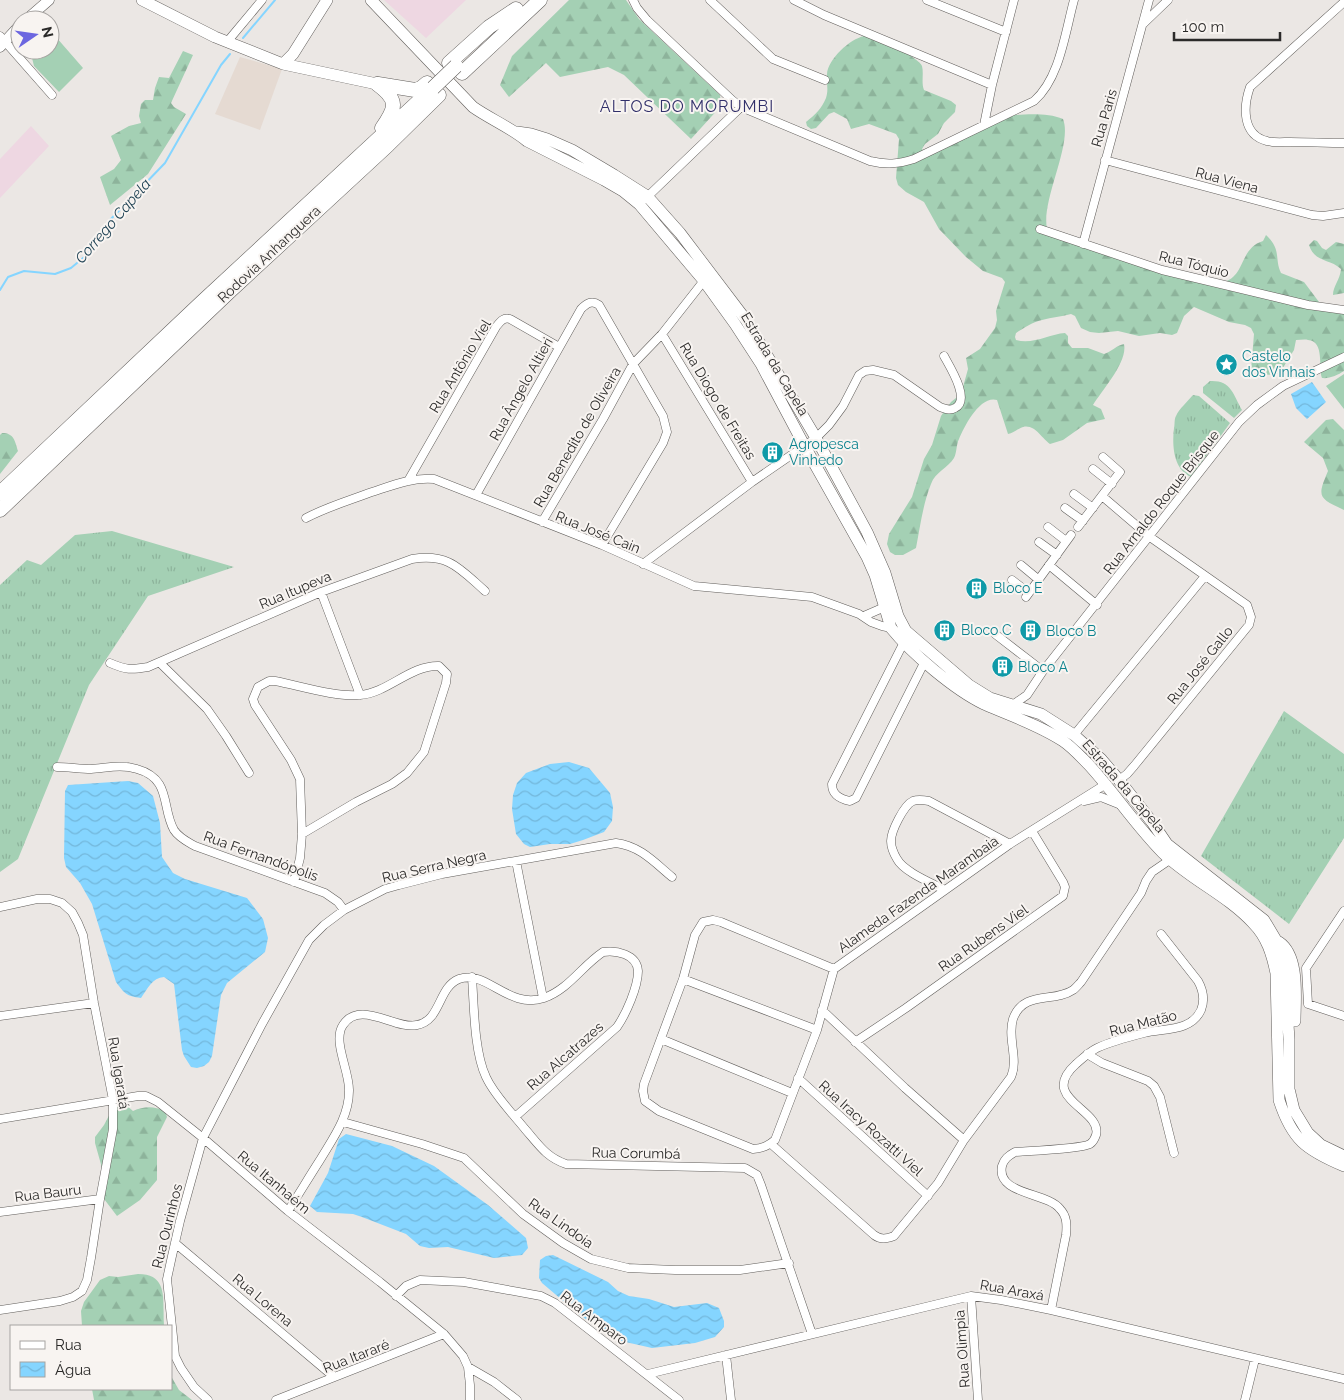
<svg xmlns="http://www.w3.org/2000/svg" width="1344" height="1400" viewBox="0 0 1344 1400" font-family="Raleway,sans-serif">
	<defs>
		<pattern id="grass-tufts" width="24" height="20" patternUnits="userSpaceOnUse" patternTransform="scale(1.25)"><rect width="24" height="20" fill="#a4d0b4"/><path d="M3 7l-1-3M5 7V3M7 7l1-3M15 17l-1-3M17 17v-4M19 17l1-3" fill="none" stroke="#8db39b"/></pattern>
		<pattern id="forest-firs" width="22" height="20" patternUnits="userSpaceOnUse" patternTransform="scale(1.25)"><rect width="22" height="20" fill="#a4d0b4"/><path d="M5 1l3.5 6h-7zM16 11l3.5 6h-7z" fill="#8db39b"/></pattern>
		<pattern id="water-waves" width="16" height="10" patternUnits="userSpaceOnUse" patternTransform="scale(1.25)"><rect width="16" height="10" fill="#85d5ff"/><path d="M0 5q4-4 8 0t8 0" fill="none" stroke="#73b7db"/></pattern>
	</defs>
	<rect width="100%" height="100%" fill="#ebe7e4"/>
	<!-- industrial -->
	<path fill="#eed7e2" d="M 384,0 L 466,0 L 426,38 Z
		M 31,126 L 49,146 L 0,198 L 0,159 Z"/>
	<!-- built -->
	<path fill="#e5dad2" d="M 240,57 L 282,69 L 260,130 L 215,114 Z"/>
	<!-- grass -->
	<path fill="url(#grass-tufts)" d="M 1210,381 C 1231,380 1233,394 1242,410 L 1234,418 L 1203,393 L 1203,387 Z
		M 1193,395 L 1199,396 L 1230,423 L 1191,477 C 1173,469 1172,445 1174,428 C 1175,425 1174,419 1176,416 C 1179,409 1188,401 1193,395 Z
		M 112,531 L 234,567 L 148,596 L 89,685 L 18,859 L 0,872 L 0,585 L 27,560 L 41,565 L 75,535 Z
		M 1284,711 L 1344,754 L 1344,838 L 1289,924 L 1201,856 Z"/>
	<!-- forest -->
	<path fill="url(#forest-firs)" d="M 569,0 L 626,0 L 639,19 L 720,95 L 721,106 L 691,139 L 624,75 L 608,67 L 560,77 L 546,63 L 509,97 L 500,85 L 512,56 Z
		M 864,36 C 868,37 872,37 876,38 C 884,40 920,59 922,66 C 924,74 921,82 924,90 L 951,101 L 956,105 L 955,112 L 944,123 L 938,134 L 925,144 L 922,149 L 923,150 L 1015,115 C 1030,114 1049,113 1063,119 C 1073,144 1041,200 1047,229 C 1077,240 1202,289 1226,281 C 1245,275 1240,248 1263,241 L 1266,235 C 1282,250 1274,258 1281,273 L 1304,282 L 1319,302 L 1333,310 L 1344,312 L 1344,371 C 1338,375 1329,379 1322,378 C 1318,368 1325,341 1308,340 C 1305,339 1300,340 1296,340 L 1294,350 L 1279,374 L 1263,375 L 1251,370 L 1254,334 L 1251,328 L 1245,325 L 1229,322 L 1194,307 L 1184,316 L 1177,333 L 1172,335 L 1160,333 L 1139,336 L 1118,331 L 1099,333 L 1090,332 L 1081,328 L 1075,316 L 1071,314 C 1061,317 1052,317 1042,320 C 1032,322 1024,328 1016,333 L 1015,337 L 1016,340 C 1033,345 1049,334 1065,333 L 1068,336 L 1068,343 L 1072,348 L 1088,348 L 1104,354 C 1111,352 1117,345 1124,344 C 1128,362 1102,390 1093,405 L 1101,409 L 1105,419 L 1087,423 L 1063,440 L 1050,444 C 1042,439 1035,424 1023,427 C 1017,429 1014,433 1008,434 L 997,400 C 980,395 964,427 959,439 C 956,445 957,452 954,458 C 948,468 935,472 931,484 C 923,504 920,527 916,548 L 903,555 L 895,555 L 890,552 L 887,544 L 889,534 L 912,497 L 924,459 L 932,445 L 941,416 L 951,402 L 961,394 L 968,369 L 966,358 L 980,349 L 995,328 L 997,320 L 996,311 L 1005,282 L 1002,278 L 983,271 L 966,257 L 939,229 L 924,202 L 906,192 L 898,185 L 896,178 L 899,139 L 896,134 L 869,124 L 851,129 L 847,119 L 834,112 L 829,114 L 816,128 L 811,129 L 807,126 L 806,122 C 815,115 822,108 826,98 C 829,89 826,82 827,74 C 828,59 850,39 864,36 Z
		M 183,51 L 193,55 L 171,103 L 174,107 L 186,114 L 148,174 L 110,205 L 100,177 L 114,169 L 121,160 L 111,136 L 129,126 L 141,123 L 139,116 L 141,104 L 145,100 L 153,100 L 155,88 L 159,77 L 169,78 Z
		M 1314,240 L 1317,241 L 1322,248 L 1326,250 L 1336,242 L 1344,244 L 1344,293 L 1333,295 C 1333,286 1340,280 1341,269 C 1329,258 1315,263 1309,245 Z
		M 1333,419 L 1344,430 L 1344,510 C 1318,498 1317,497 1328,471 L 1323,458 L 1304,442 L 1326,420 Z
		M 2,433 C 14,433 15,441 18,451 L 0,474 L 0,435 Z
		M 119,1104 L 126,1105 L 133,1111 C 144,1106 154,1106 165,1111 L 167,1117 L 157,1137 L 157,1180 L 140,1200 L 117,1216 L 101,1195 L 102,1168 L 95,1143 L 95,1137 L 104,1125 L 113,1108 Z
		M 138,1274 C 170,1274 162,1302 164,1326 L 82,1326 L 81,1311 L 84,1302 L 100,1280 L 109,1276 L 118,1277 Z
		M 171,1376 L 179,1390 L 192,1400 L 94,1400 L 92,1389 L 171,1389 Z"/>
	<!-- park -->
	<path fill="#a4d0b4" d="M 56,37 L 83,68 L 59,92 L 34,66 L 32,58 L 41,50 L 50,50 L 50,42 Z
		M 1344,374 L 1344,409 L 1326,386 Z"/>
	<!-- water -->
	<path fill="url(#water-waves)" d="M 1312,382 L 1326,402 L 1307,419 L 1296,408 L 1291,394 Z
		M 569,762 L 589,768 L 610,793 L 613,807 L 612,821 L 604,832 L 583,840 L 570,844 L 550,844 L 530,847 L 524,844 L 516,834 L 512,809 L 513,795 L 517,783 L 526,773 L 550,764 Z
		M 128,781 L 138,783 L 153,796 L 160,823 L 162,857 L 173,873 L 185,879 L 247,898 L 263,919 L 268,938 L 265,952 L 227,983 L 221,995 L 212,1056 L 209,1062 L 204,1066 L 197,1068 L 191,1067 L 184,1056 L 182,1050 L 174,984 L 164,977 C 152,978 148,988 141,998 C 126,996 125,994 116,982 L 92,904 L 80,883 L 66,867 L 64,858 L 65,791 L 68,785 Z
		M 346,1134 L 392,1146 L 434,1166 L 488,1205 L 526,1238 L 528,1248 L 522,1255 L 494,1258 L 448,1247 L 429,1248 L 420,1246 L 406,1234 L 362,1217 L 353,1214 L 317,1212 L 310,1206 L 328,1173 L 339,1139 Z
		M 553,1255 L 608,1282 L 618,1291 L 629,1296 L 649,1299 L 674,1307 L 707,1303 L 719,1308 L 724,1321 L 724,1327 L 715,1337 L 695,1343 L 652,1348 L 621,1341 L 581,1316 L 542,1283 L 539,1278 L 540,1260 L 546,1256 Z"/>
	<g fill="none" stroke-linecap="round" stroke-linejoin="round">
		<!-- stream -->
		<path stroke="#85d5ff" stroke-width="2" d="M 243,38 L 275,0
			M 0,290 L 8,277 L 24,271 L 55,274 L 71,268 L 89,253 L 109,221 L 165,163 L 221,65 L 230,54"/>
		<defs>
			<path id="minor" d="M 633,0 L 637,8 L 647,20 L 732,100 L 741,107 L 870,161 C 887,165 898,164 914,159 L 1034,101 C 1060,78 1065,33 1074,0
				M 710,0 L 773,59 L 825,80
				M 794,0 L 824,15 L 992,85
				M 927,0 L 1006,32
				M 1344,2 L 1250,87 C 1243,107 1242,135 1267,141 C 1274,143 1283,142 1290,142 C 1308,142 1326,143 1344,143
				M 1144,23 L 1168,0
				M 0,36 L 52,95
				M 227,42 L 262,0
				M 984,125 L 992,85 L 1014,0
				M 1105,160 L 1312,215 L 1323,216 L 1344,213
				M 645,199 L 741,107
				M 1040,229 L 1162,270 L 1308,305 L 1344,310
				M 1083,244 L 1149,0
				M 662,334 L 752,482
				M 1093,469 L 1112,484
				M 408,481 L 496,327 C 500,322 503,317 510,319 L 559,347
				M 1074,494 L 1093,508
				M 476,495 L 581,309 C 587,303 592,300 599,305 L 663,416 L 667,432 L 663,443 L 602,545
				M 1102,496 L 1150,537 L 1247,605 L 1251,617 L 1249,625 L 1134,766 L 1127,774 L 1119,780
				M 1065,508 L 1083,521
				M 306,518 C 327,507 348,501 369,493 C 391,486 412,477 434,479 L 602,545 L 694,586 L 812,597 L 859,614 L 871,622 L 882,626 L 891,628
				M 542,522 L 603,419 L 633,364 L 662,334 L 706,278
				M 1048,527 L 1066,541
				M 1078,527 L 1120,472 L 1103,457
				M 1039,542 L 1057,555
				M 643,564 L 752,482 L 816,438 L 829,425 L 843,406 L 859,375 L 865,371 L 873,370 L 894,375 L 940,407 C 946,409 950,411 955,408 C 971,400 950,367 944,356
				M 1021,565 L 1039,580
				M 1049,565 L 1097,605
				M 1012,580 L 1029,593
				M 321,592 L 360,695
				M 1026,597 L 1071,535
				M 864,616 L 887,606
				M 995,634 L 1043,671
				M 904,642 L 832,784 C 832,795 840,799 850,801 L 856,798 L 925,661
				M 110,663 C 126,670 131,670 148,667 L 321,592 L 412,559 C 449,553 460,569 485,591
				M 160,663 L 207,709 L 226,736 L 249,773
				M 1012,708 L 1014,704 L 1027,695 L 1043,671 L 1239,422 L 1257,405 L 1283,386 L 1344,357
				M 1074,735 L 1205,576
				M 57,767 C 68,767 80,769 91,769 C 107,768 121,764 137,769 C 172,779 161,807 174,830 C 179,838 188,842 195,846 L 325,893 L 338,902 L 344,910
				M 1084,801 L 1101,797 L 1121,805
				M 516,861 L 543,998
				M 294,882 L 300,858 L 302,834 L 300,779 L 291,760 L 255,705 L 253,699 L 258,687 L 269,681 L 275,681 C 301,686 334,697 360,695 C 388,693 410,665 439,666 L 447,674 L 446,683 L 424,752 L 407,773 L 392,784 L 356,802 L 302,834
				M 945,890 C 932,883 904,872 897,859 C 894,854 891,846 891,841 C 891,831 904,805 913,801 C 918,799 924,800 929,801 L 1010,844
				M 0,907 L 37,899 L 50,899 L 62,903 L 72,912 L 78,923 L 83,935 L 94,1003 L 113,1100 L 113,1129 L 100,1199 L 91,1258 L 87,1280 L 82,1291 L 73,1297 L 60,1301 L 0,1310
				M 834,969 L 721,922 L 713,920 L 703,922 L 695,935 L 683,979 L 644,1084 L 643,1091 L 645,1101 L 659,1111 L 753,1149 C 763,1148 768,1146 775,1140 L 817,1030 L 834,969 L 1010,844 L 1106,784
				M 472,977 C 474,1005 474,1052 486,1077 C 494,1095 513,1114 525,1129 C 539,1145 546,1157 566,1164 L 745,1168 L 757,1175 L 761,1185 L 812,1334
				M 683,979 L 817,1030
				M 1308,1004 L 1306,968 L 1344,911
				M 1308,1004 L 1344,1016
				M 822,1010 L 905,1088 L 964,1140
				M 0,1016 L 94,1003
				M 661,1039 L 792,1093
				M 855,1042 L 906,1008 L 1063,896 L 1065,887 L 1063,882 L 1032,831
				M 1087,1054 L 1102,1063 L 1148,1081 L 1154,1086 L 1160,1097 L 1174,1153
				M 798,1078 L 928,1196
				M 0,1119 L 138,1096 L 146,1096 L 158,1102 L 203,1138 L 288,1211 L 380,1282 L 444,1334 L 463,1356 L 468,1367 L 470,1385 L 470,1400
				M 343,1122 L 422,1144 L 464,1158 L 523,1214 L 563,1243 L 591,1259 L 628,1268 L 675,1270 L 740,1270 L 789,1263
				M 771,1144 L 874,1235 C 881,1240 886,1239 894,1236 L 938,1183 L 964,1140 L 1011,1077 C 1019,1059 1007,1038 1013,1019 C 1023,990 1054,1003 1073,990 C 1076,988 1079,984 1081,982 L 1141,893 L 1146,881 L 1152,872 L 1171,859
				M 288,1211 C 299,1194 309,1177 320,1160 C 333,1138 349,1117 349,1091 C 350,1072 332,1041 343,1025 C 360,999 395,1030 417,1025 C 441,1021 438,987 459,979 C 486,969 509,1010 544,998 C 569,989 582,966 603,952 C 616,950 637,954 638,971 C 638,987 626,1014 617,1027 L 515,1117
				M 0,1212 L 100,1199
				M 175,1243 L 334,1377
				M 396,1296 L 406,1286 L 420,1280 L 464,1282 L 541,1296 L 555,1303 L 679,1400
				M 971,1296 L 978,1400
				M 1051,1310 L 1066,1235 C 1067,1225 1067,1216 1060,1209 C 1047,1192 996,1195 1002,1166 C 1004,1159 1008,1156 1015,1152 C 1028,1151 1081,1149 1090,1144 C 1093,1142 1095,1138 1096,1135 C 1103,1109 1037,1099 1076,1064 C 1083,1058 1089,1052 1097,1048 C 1112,1041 1128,1037 1144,1033 C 1164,1028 1191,1032 1201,1010 C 1205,1000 1203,990 1198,981 L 1161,934
				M 726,1355 L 731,1400
				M 468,1367 L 494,1382 L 517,1400
				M 648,1374 L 971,1296 L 1001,1300 L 1051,1310 L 1344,1379
				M 208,1400 L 194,1387 L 181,1368 L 175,1356 L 167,1279 L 172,1256 L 180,1221 L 203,1138 L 262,1024 L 309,940 L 324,925 L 344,910 L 385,889 L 399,885 L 442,874 L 616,843 C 640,846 654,862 672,877
				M 276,1400 L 444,1334
				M 1245,1400 L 1255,1359"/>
			<path id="tertiary" d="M 26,20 L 49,0
				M 0,47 L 20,25"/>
			<path id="secondary" d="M 142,0 L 215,37 L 283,64 L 377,84
				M 371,0 L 473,107 C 490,119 510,127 527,141 L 604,180 L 623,191 L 639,204 L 704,281 L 735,324 L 761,364 L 804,445 L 867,557 L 875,575 L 891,628 C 912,654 955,690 984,704 C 1011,716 1039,725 1063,741 C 1072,747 1080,756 1088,764 C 1114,792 1136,826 1163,853 C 1191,880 1227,895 1253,923 C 1267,937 1272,954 1276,973 L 1279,1100 C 1292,1140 1306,1150 1344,1166
				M 283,64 L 293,54 L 327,0
				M 517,132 L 531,134 L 547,139 L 572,150 L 614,175 L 647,196 L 680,233 L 746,320 L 816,438 L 867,532 L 885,573 L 898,616 L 906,631 L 969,685 L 990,698 L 1041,714 L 1074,735 L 1101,759 L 1119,780 L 1152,822 L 1167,844 L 1264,920 L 1276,940 L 1284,967 L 1289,1039 L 1289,1089 L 1294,1110 L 1308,1133 L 1321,1145 L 1344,1156
				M 1279,942 C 1300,956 1295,999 1295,1021"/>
			<path id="motorway" d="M 449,63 L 489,27 L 516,9
				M 462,73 L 540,0
				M 377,84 C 399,100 396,108 382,128
				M 378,84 L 415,90 L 421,88 L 427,83
				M 0,493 L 202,302 L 433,88
				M 0,510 L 230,291 L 388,145 L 439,95"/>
		</defs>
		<!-- minor casing -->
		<use href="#minor" stroke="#615e5b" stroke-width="9"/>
		<!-- tertiary casing -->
		<use href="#tertiary" stroke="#615e5b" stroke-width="11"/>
		<!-- secondary casing -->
		<use href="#secondary" stroke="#615e5b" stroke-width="12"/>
		<!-- motorway casing -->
		<use href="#motorway" stroke="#615e5b" stroke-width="15"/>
		<!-- minor -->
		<use href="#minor" stroke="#fff" stroke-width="8"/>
		<!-- tertiary -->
		<use href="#tertiary" stroke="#fff" stroke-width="10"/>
		<!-- secondary -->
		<use href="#secondary" stroke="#fff" stroke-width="11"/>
		<!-- motorway -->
		<use href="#motorway" stroke="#fff" stroke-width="14"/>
		<defs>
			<path id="motorway-bridge" d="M 433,88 L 456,66"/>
		</defs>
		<!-- motorway-bridge casing -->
		<use href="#motorway-bridge" stroke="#615e5b" stroke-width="15" stroke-linecap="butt"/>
		<!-- motorway-bridge -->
		<use href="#motorway-bridge" stroke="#fff" stroke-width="14"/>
	</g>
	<!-- icons -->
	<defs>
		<symbol id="sight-disc" viewBox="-11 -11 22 22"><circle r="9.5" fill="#0f9aa8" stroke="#f8f4f1"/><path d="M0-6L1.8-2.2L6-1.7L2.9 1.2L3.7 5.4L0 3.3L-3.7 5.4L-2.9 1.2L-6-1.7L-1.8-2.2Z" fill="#fff"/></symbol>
		<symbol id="building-disc" viewBox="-11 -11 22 22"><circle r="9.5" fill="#0f9aa8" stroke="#f8f4f1"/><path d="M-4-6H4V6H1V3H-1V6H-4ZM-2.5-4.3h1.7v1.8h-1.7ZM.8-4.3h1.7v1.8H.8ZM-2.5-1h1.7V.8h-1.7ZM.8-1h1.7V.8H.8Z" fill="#fff"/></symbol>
	</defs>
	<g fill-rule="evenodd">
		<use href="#sight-disc" x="1214" y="352" width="25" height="25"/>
		<use href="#building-disc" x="760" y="440" width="25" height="25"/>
		<use href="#building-disc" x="964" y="576" width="25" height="25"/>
		<use href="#building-disc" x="932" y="618" width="25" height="25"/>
		<use href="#building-disc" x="1018" y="618" width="25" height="25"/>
		<use href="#building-disc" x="990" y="654" width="25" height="25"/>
	</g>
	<g text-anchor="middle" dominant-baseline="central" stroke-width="4" stroke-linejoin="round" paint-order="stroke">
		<!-- street labels -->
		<g font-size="14" fill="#2b2a29" stroke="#f8f4f1">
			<text transform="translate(1104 118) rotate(-74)">Rua Paris</text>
			<text transform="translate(1227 180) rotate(15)">Rua Viena</text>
			<text transform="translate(269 254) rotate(-43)">Rodovia Anhanguera</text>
			<text transform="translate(1194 264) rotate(14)">Rua Tóquio</text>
			<text transform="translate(775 364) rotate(59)">Estrada da Capela</text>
			<text transform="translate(460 366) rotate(-59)">Rua Antônio Viel</text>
			<text transform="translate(521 389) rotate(-61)">Rua Ângelo Altieri</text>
			<text transform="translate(718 401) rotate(59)">Rua Diogo de Freitas</text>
			<text transform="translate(577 437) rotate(-60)">Rua Benedito de Oliveira</text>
			<text transform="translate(1161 502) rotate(-52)">Rua Arnaldo Roque Brisque</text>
			<text transform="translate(598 532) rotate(22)">Rua José Cain</text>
			<text transform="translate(295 590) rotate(-23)">Rua Itupeva</text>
			<text transform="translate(1200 665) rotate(-51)">Rua José Gallo</text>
			<text transform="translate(1124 786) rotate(49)">Estrada da Capela</text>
			<text transform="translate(261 856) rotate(20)">Rua Fernandópolis</text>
			<text transform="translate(434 866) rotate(-13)">Rua Serra Negra</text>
			<text transform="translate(918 894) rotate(-35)">Alameda Fazenda Marambaia</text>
			<text transform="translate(983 938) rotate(-35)">Rua Rubens Viel</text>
			<text transform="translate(1143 1023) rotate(-14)">Rua Matão</text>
			<text transform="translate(565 1056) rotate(-41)">Rua Alcatrazes</text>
			<text transform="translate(119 1073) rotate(81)">Rua Igaratá</text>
			<text transform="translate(871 1128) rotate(42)">Rua Iracy Rozatti Viel</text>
			<text transform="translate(636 1153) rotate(1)">Rua Corumbá</text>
			<text transform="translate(274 1182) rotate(40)">Rua Itanhaém</text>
			<text transform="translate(48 1193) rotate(-7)">Rua Bauru</text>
			<text transform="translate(561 1223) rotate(35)">Rua Lindoia</text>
			<text transform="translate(167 1226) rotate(-76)">Rua Ourinhos</text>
			<text transform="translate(1012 1290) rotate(10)">Rua Araxá</text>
			<text transform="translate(263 1300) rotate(40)">Rua Lorena</text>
			<text transform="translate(594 1318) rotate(37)">Rua Amparo</text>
			<text transform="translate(962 1349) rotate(-94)">Rua Olimpia</text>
			<text transform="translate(356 1356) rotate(-21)">Rua Itararé</text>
		</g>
		<!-- culture labels -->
		<g font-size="14" fill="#0d838f" stroke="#f8f4f1" text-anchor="start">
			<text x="1242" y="356">Castelo<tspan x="1242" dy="16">dos Vinhais</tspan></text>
			<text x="789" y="444">Agropesca<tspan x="789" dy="16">Vinhedo</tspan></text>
			<text x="993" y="588">Bloco E</text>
			<text x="961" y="630">Bloco C</text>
			<text x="1046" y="631">Bloco B</text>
			<text x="1018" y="667">Bloco A</text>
		</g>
		<!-- water labels -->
		<g font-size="15" font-style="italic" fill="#1f4254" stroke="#f8f4f1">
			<text transform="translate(113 221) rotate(-49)">Corrego Capela</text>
		</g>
		<!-- quarter labels -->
		<g font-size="16" letter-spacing="1" fill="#312f6a" stroke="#f8f4f1">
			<text x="687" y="106">ALTOS DO MORUMBI</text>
		</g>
	</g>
	<!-- legend -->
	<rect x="10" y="1325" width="162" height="65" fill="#f8f4f1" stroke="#a6a3a1"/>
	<rect x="20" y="1341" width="25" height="8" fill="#ffffff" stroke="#a6a3a1"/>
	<text x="55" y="1350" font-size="15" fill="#2b2a29">Rua</text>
	<rect x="20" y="1362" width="25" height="15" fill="url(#water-waves)" stroke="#a6a3a1"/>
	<text x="55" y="1375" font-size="15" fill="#2b2a29">Água</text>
	<!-- north arrow -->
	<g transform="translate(35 35) rotate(77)"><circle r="24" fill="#f8f4f1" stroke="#a6a3a1"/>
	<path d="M0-4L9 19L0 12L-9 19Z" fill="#6c66e0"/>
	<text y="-8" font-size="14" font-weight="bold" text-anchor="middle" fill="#2b2a29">N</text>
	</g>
	<!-- scale -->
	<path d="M1174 32v8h106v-8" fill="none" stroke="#2b2a29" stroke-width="2.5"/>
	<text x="1182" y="32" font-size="15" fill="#2b2a29" stroke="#f8f4f1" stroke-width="4" paint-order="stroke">100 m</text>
</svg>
